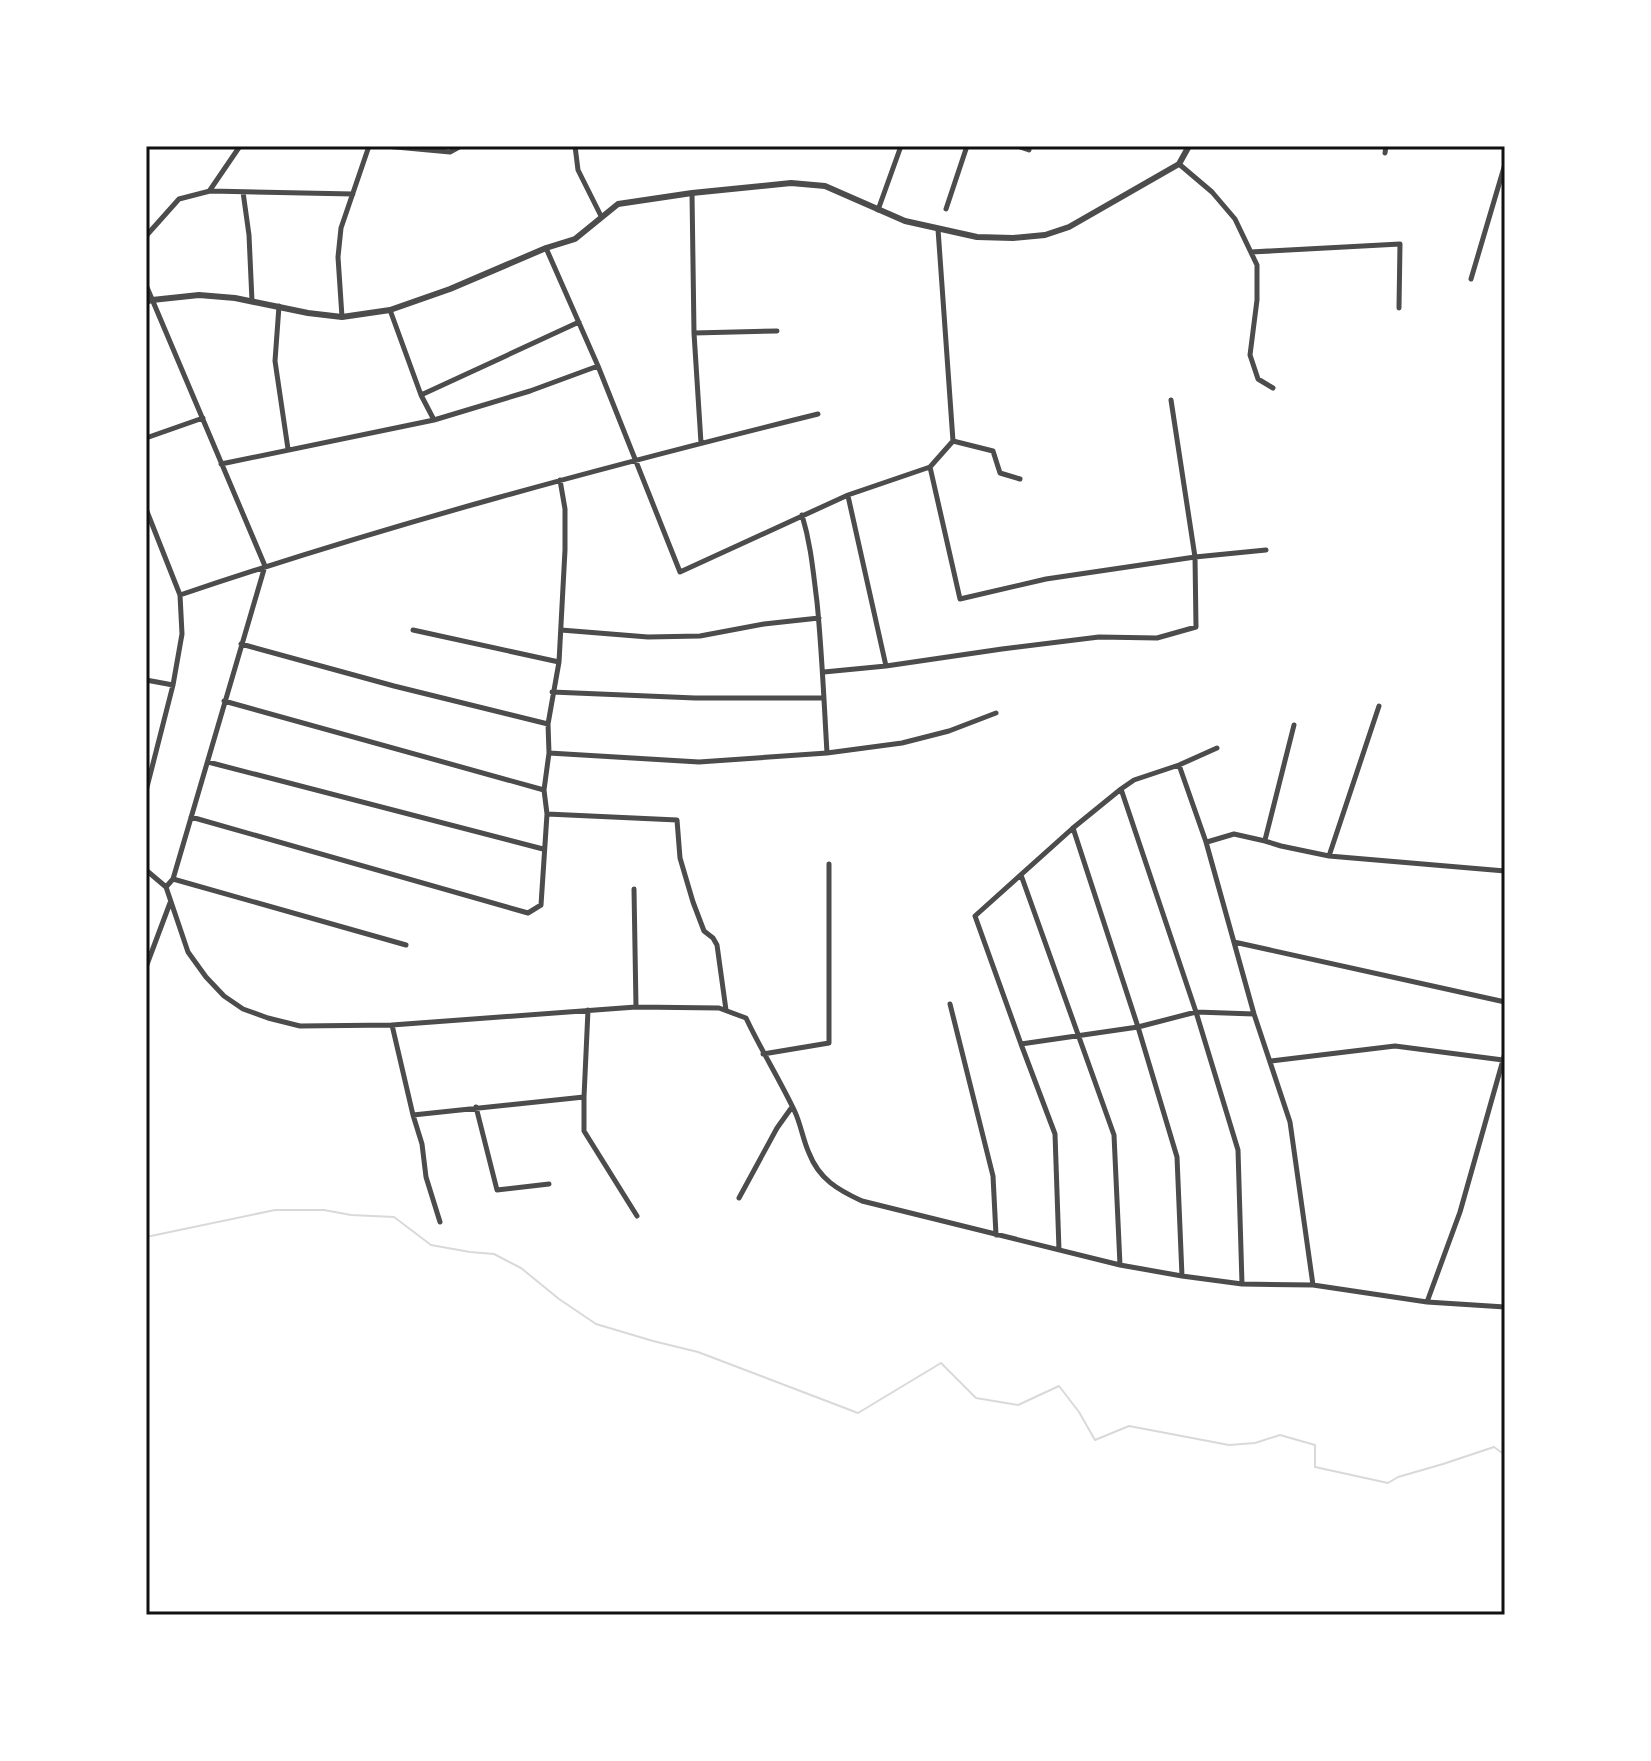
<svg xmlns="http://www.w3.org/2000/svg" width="1651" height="1761" viewBox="0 0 1651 1761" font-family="Barlow,sans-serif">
	<rect width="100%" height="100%" fill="#fff"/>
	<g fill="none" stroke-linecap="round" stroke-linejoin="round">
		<!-- stream -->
		<path stroke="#d9d9d9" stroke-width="2" d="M 146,1237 L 275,1210 L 324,1210 L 351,1215 L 394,1217 L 431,1245 L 470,1252 L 494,1254 L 521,1268 L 559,1299 L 596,1324 L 653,1341 L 698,1352 L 858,1413 L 941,1363 L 976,1398 L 1018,1405 L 1059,1386 L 1079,1412 L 1095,1440 L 1129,1426 L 1229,1445 L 1255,1443 L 1280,1435 L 1315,1445 L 1315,1467 L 1388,1483 L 1398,1477 L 1443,1464 L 1494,1447 L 1505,1455"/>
		<!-- minor -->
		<path stroke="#4c4c4c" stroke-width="5" d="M 385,146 L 450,152 L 461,146
			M 575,146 L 578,170 L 601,216
			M 1017,146 L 1029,150
			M 1385,153 L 1386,146
			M 1179,164 L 1212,192 L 1235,219 L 1257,265 L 1257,300 L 1250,355 L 1258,379 L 1273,388
			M 210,190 L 240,146
			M 243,192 L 249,235 L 252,301
			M 692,193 L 694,333 L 701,443
			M 946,209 L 967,146
			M 878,210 L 901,146
			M 146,236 L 179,199 L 210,191 L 353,194
			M 546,248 L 598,366 L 680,572 L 848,495 L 930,467 L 953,441 L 938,229
			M 1251,252 L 1400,244 L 1399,308
			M 1471,279 L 1505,164
			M 146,285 L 265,566 L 173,879 L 166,887
			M 279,306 L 275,361 L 288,449
			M 390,310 L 421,395 L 434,420
			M 342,317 L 338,257 L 341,228 L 369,146
			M 694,333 L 777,331
			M 421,395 L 579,322
			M 146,438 L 203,418
			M 953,441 L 993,451 L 1000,473 L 1020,479
			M 221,464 L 434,420 L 530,391 L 598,366
			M 930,467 L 960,599 L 1046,579 L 1195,557 L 1266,550
			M 848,496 L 886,666
			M 146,509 L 180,595 L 182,634 L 173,685 L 146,791
			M 802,515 C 811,545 813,571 817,602 C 822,652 824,702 827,753
			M 180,595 C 390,524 604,467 818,414
			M 413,630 L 559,662
			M 561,630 L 648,637 L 700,636 L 764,624 L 819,618
			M 241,644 L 394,686 L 548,724
			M 824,672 L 886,666 L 1002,649 L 1099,637 L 1157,638 L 1196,627 L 1195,557 L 1171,400
			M 146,680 L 173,685
			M 552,692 L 695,698 L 824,698
			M 224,701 L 544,790
			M 549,753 L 699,762 L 827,753 L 902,743 L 949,731 L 996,713
			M 208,762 L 543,849
			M 1179,765 L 1206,842 L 1254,1014 L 1290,1122 L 1313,1285
			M 1121,789 L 1196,1012 L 1238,1150 L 1242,1284
			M 547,814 L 677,820 L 680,858 L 693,902 L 704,931 L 713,938 L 717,945 L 726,1010
			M 191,817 L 528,913 L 541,905 L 547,814 L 544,790 L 549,753 L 548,724 L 559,662 L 565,550 L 565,509 L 560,480
			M 1073,828 L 1138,1027 L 1177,1157 L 1182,1276
			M 1265,840 L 1294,725
			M 1207,842 L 1234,834 L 1265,841 L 1281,846 L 1329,856 L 1505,871
			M 1329,856 L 1379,706
			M 146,870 L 166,887 L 188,952 L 206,977 L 224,996 L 243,1009 L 268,1018 L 300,1026 L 392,1025 L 636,1007 L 719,1008 L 746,1018 C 761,1050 780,1080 795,1112 C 801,1125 803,1140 809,1153 C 819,1179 838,1190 862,1201 L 1120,1265 L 1182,1276 L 1242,1284 L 1313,1285 L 1427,1302 L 1505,1307
			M 1021,875 L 1114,1135 L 1120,1265
			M 173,879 L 406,945
			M 634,889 L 636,1007
			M 1234,942 L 1505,1002
			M 146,967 L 170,903
			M 950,1004 L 993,1176 L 996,1235
			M 392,1025 L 413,1115 L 584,1097 L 588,1010
			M 1021,1044 L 975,916 L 1073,828 L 1121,789 L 1134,780 L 1179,765 L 1217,748
			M 763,1054 L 829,1043 L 829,864
			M 1271,1061 L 1395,1046 L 1503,1060
			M 584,1097 L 584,1131 L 637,1216
			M 476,1107 L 497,1190 L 549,1184
			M 413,1115 L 422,1144 L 426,1177 L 440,1222
			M 739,1198 L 777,1128 L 792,1107
			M 1059,1250 L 1055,1134 L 1021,1044 L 1138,1027 L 1196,1012 L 1254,1014
			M 1427,1302 L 1460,1212 L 1505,1053"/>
		<!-- tertiary -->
		<path stroke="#4c4c4c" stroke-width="6" d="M 146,302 L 152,300 L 199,295 L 235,298 L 308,313 L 342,317 L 390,310 L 450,289 L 546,248 L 575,239 L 618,204 L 692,193 L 791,183 L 825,186 L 905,221 L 977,237 L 1013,238 L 1045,235 L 1069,227 L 1179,164 L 1189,146"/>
	</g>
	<!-- border -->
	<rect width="1651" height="1761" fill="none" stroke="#ffffff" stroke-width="296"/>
	<rect x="148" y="148" width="1355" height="1465" fill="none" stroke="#111" stroke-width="3"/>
</svg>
